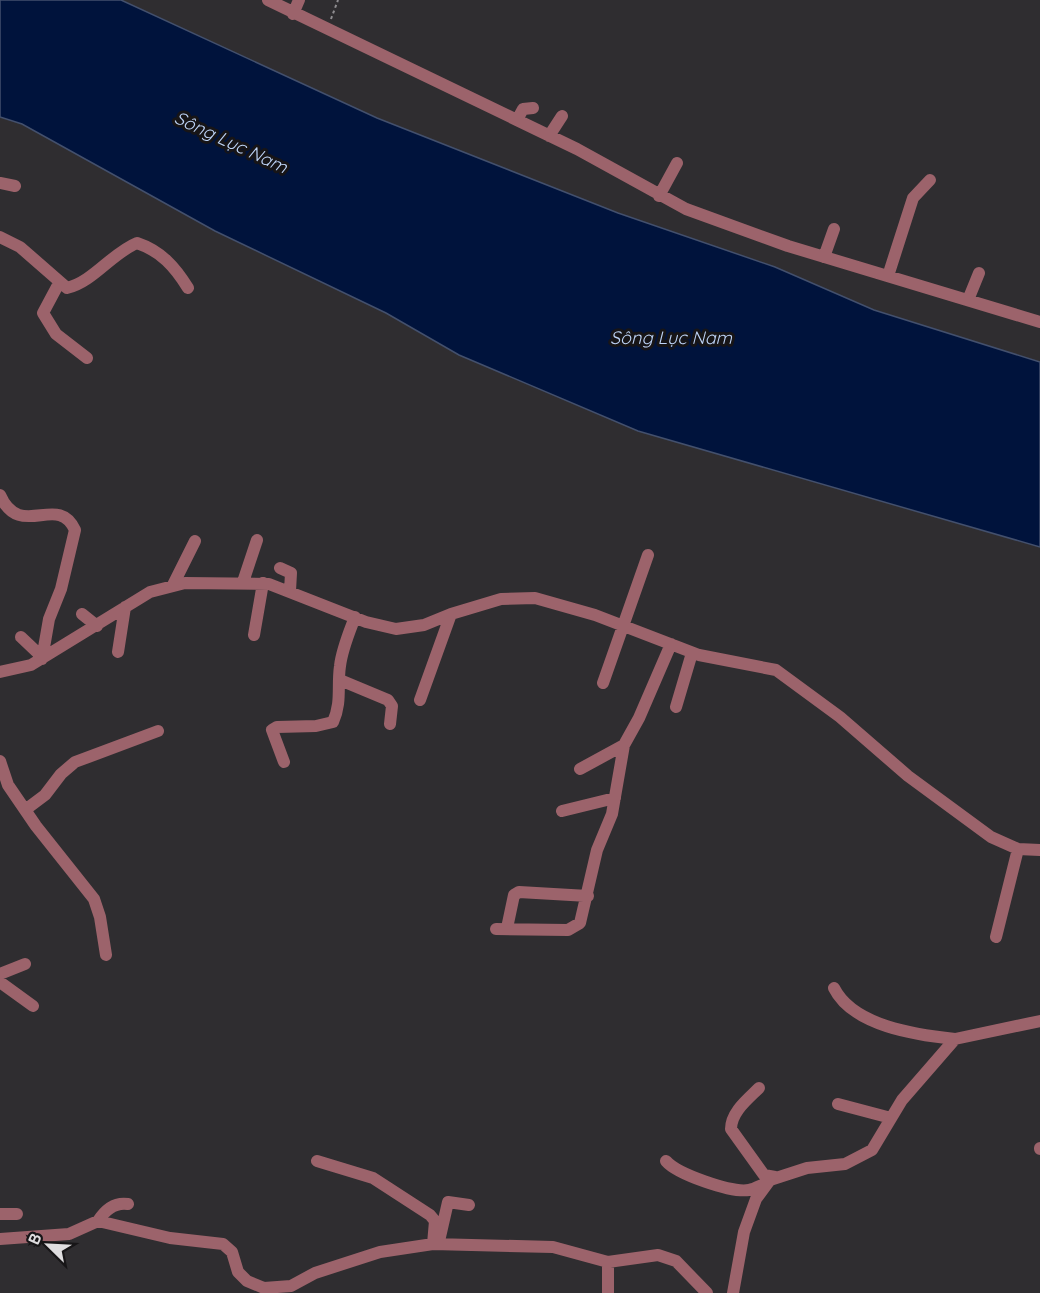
<svg xmlns="http://www.w3.org/2000/svg" width="1040" height="1293" viewBox="0 0 1040 1293" font-family="Quicksand,sans-serif">
	<rect width="100%" height="100%" fill="#2f2d30"/>
	<!-- water -->
	<path fill="#00133c" stroke="#43506d" stroke-width="1.5" d="M 0,0 L 121,0 L 377,118 L 618,213 L 775,267 L 874,310 L 1040,362 L 1040,547 L 638,431 L 459,355 L 386,313 L 215,231 L 22,124 L 0,117 Z"/>
	<g fill="none" stroke-linecap="round" stroke-linejoin="round">
		<!-- path -->
		<path stroke="#8f8d90" stroke-width="2" stroke-dasharray="3 3" stroke-linecap="butt" d="M 331,19 L 338,0"/>
		<!-- minor -->
		<path stroke="#9c636b" stroke-width="12" d="M 268,0 L 577,149 L 686,209 L 788,246 L 1040,322
			M 293,14 L 299,0
			M 517,120 L 523,109 L 533,108
			M 549,136 L 562,116
			M 0,183 L 15,186
			M 659,196 L 677,163
			M 0,237 L 20,247 L 67,288 C 93,282 112,253 137,243 C 161,251 175,267 188,288
			M 824,257 L 834,229
			M 888,276 L 913,198 L 930,180
			M 59,283 L 43,313 L 56,334 L 87,358
			M 968,300 L 979,273
			M 0,495 C 20,541 58,492 75,530 L 61,589 L 49,619 L 42,659
			M 280,568 L 291,573 L 290,591
			M 243,582 L 257,540
			M 173,585 L 195,541
			M 82,614 L 97,626
			M 254,635 L 263,583
			M 21,637 L 41,656
			M 118,652 L 125,607
			M 0,672 L 31,665 L 150,592 L 185,583 L 269,584 L 366,622 L 396,629 L 424,625 L 451,614 L 501,599 L 535,598 L 595,615 L 699,655 L 776,670 L 840,717 L 908,776 L 991,837 L 1018,849 L 1040,850
			M 340,680 L 388,700 L 392,706 L 390,724
			M 603,683 L 648,555
			M 420,700 L 451,614
			M 676,707 L 692,653
			M 0,761 L 8,785 L 36,826 L 94,899 L 100,917 L 106,955
			M 284,762 L 272,730 L 277,727 L 316,726 L 333,722 C 342,702 337,687 340,666 C 342,649 349,633 355,617
			M 580,769 L 624,745
			M 25,810 L 45,795 L 61,774 L 75,762 L 158,731
			M 562,811 L 615,798
			M 507,928 L 514,895 L 519,892 L 588,896
			M 496,929 L 568,930 L 580,923 L 597,850 L 612,814 L 624,745 L 639,718 L 671,644
			M 996,937 L 1018,849
			M 0,974 L 25,964
			M 0,982 L 33,1006
			M 834,988 C 853,1026 916,1035 955,1039
			M 759,1088 C 748,1099 731,1112 731,1129 L 764,1175 L 775,1177
			M 838,1104 L 891,1118
			M 1040,1149 L 1040,1148
			M 317,1161 L 373,1178 L 430,1215 L 435,1221 L 433,1244
			M 666,1161 C 677,1174 731,1193 749,1190 C 755,1189 761,1185 767,1183
			M 0,1214 L 17,1214
			M 98,1221 C 105,1210 115,1202 128,1204
			M 440,1237 L 448,1202 L 469,1205
			M 0,1239 L 69,1234 L 98,1221 L 170,1238 L 223,1244 L 232,1252 L 238,1272 L 247,1281 L 264,1288 L 291,1286 L 315,1273 L 380,1252 L 433,1244 L 553,1247 L 608,1262 L 658,1255 L 676,1261 L 707,1293
			M 608,1262 L 608,1293
			M 733,1293 L 744,1232 L 756,1199 L 770,1180 L 807,1168 L 845,1164 L 872,1150 L 902,1100 L 955,1039 L 1040,1021"/>
	</g>
	<g text-anchor="middle" dominant-baseline="central" stroke-width="6" stroke-linejoin="round" paint-order="stroke">
		<!-- water labels -->
		<g font-size="18" font-style="italic" fill="#bed4f7" stroke="#171517">
			<text transform="translate(231 142) rotate(25)">Sông Lục Nam</text>
			<text x="671" y="337">Sông Lục Nam</text>
		</g>
	</g>
	<!-- north arrow -->
	<g transform="translate(48 1245) rotate(294)" stroke="#171517" stroke-width="4.5" paint-order="stroke">
	<path d="M0-4.5L10 22L0 15L-10 22Z" fill="#dfdddf"/>
	<text y="-9" font-size="16" font-weight="bold" text-anchor="middle" fill="#dfdddf">B</text>
	</g>
</svg>
